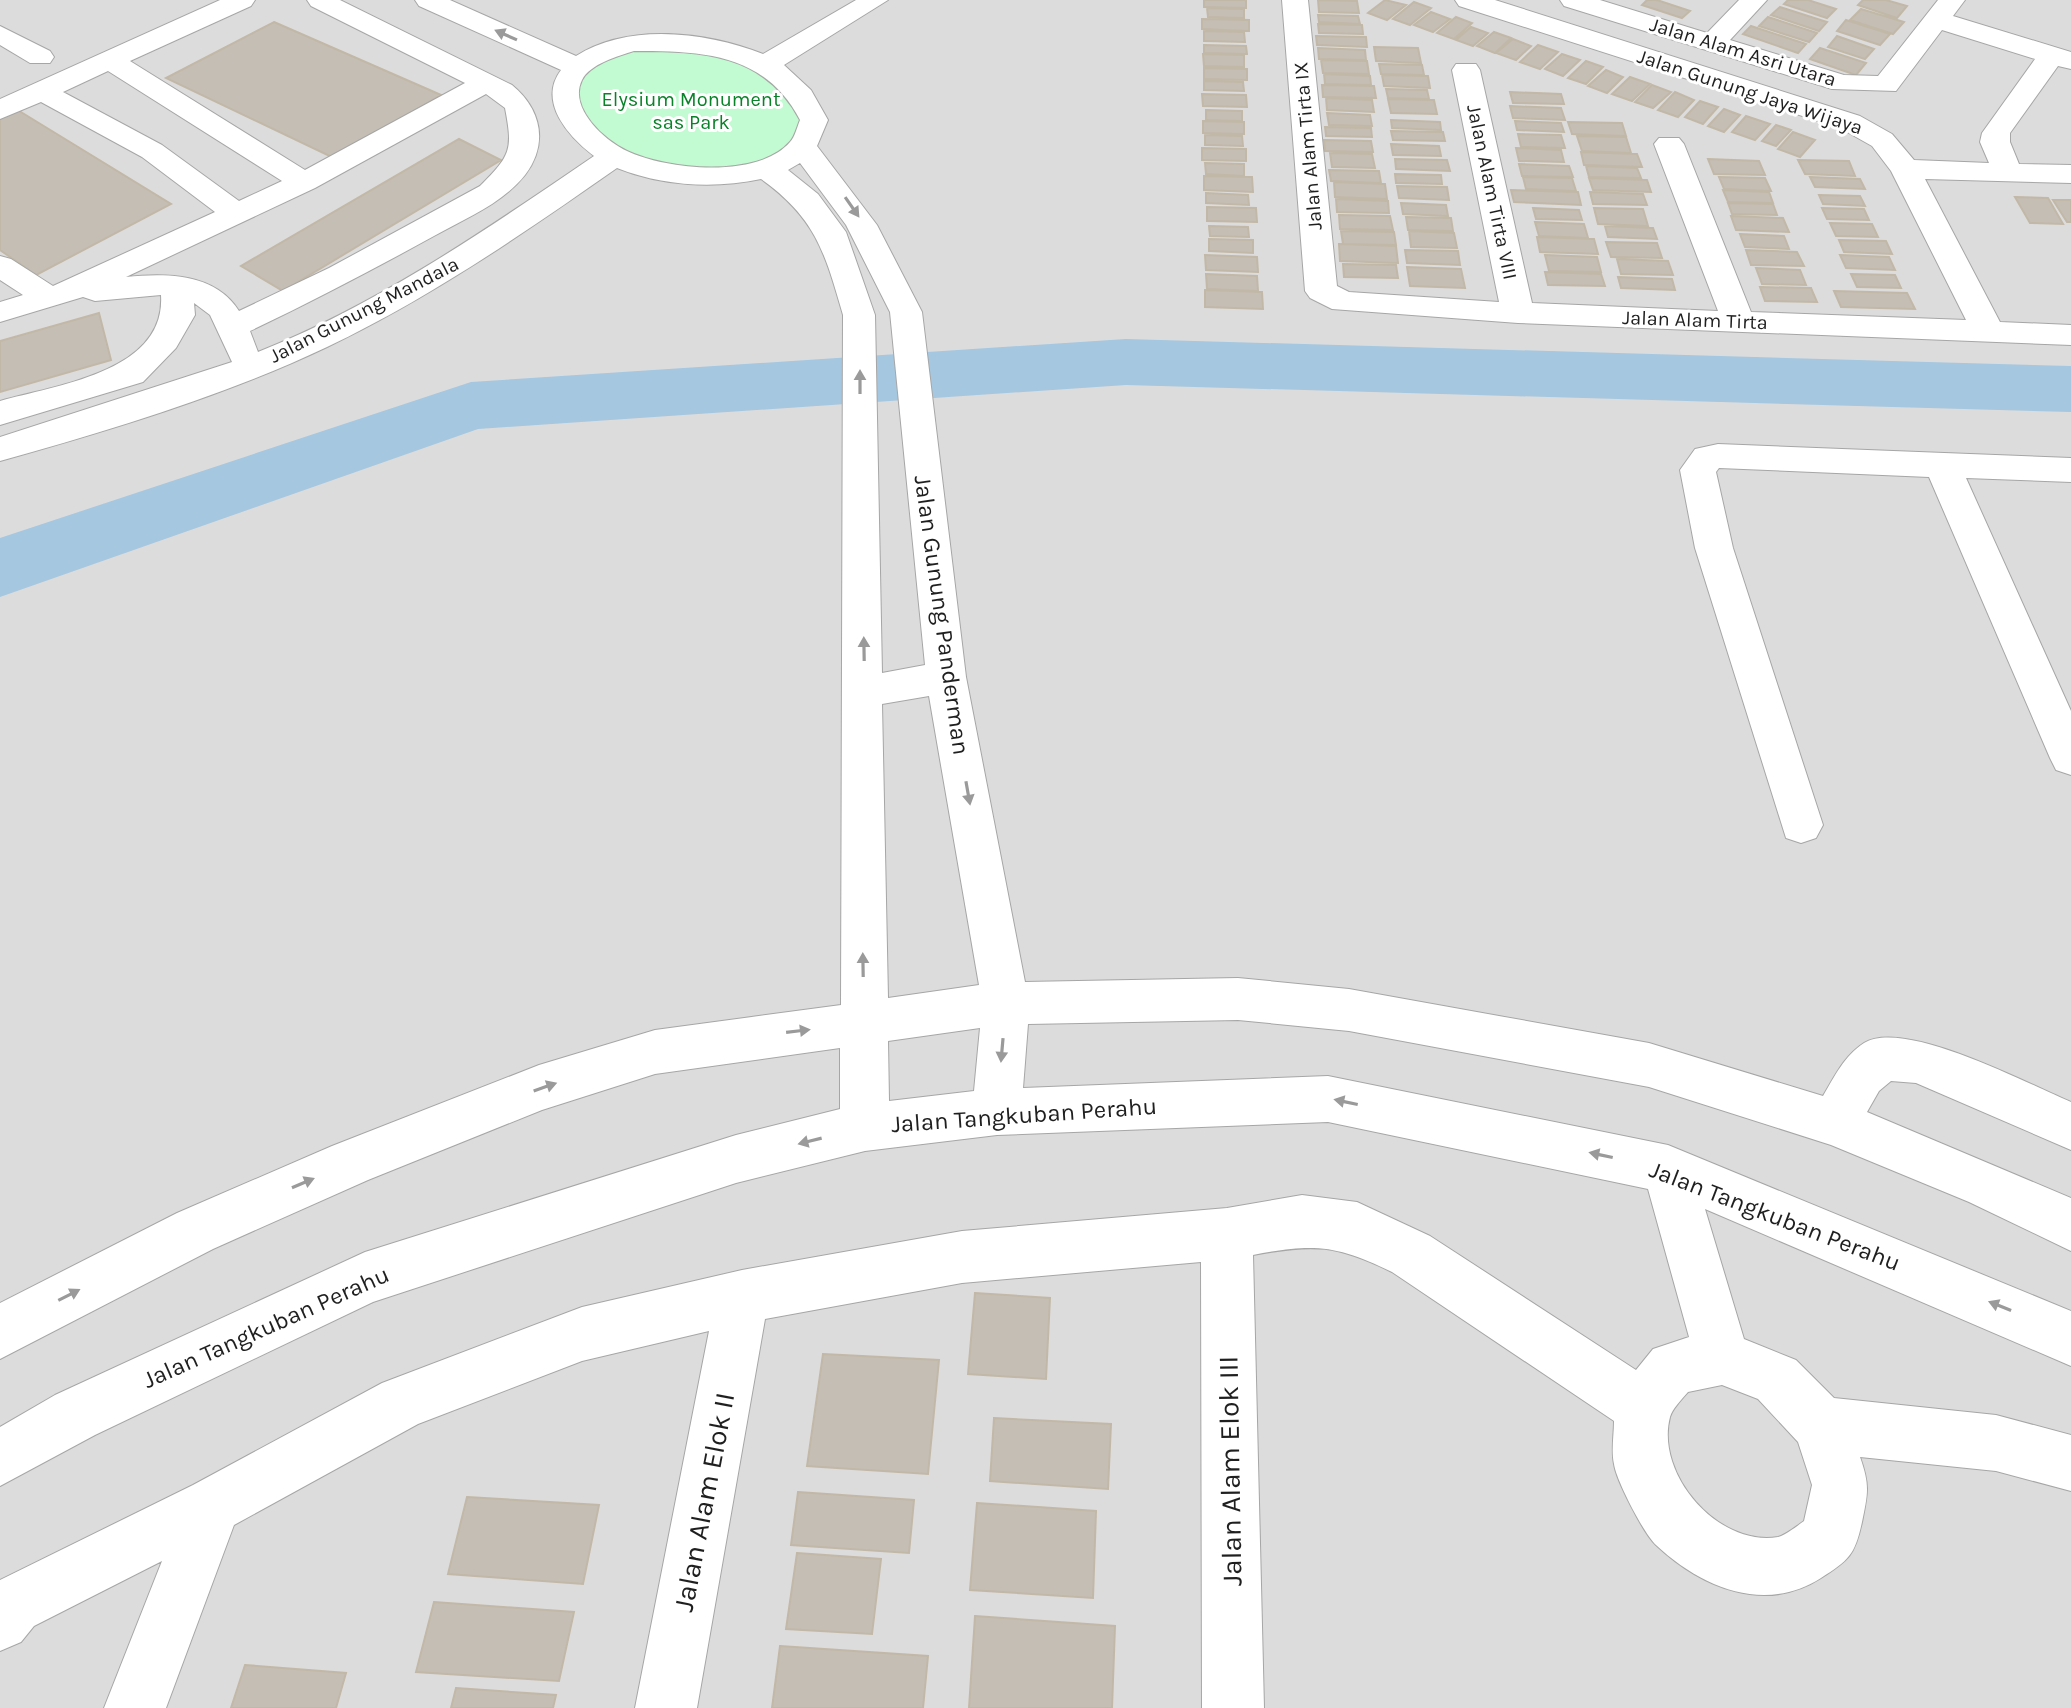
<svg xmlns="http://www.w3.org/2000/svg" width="2071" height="1708" viewBox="0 0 2071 1708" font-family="Karla,sans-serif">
	<rect width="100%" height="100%" fill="#f0efe5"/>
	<!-- residential -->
	<path fill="#dddcdc" d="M 0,0 L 2071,0 L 2071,1708 L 0,1708 Z"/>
	<!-- park -->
	<path fill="#c2fbd1" d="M 636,46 L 690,47 L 765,66 L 810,119 L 768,168 L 685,172 L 618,152 L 571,104 C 575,61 597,56 636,46 Z"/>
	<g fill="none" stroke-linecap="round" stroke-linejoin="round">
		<!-- river -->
		<path fill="#a5c7df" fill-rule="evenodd" d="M 1126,339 L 2071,366 L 2071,412 L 1126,385 L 478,429 L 0,597 L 0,538 L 471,382 Z"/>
	</g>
	<!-- building -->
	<path fill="#c5beb4" stroke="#c2b8a7" stroke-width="2" d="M 1204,0 L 1246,0 L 1246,8 L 1204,7 Z
		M 1318,0 L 1357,1 L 1359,13 L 1319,12 Z
		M 1385,0 L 1406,5 L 1387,20 L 1368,13 Z
		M 1647,0 L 1657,0 L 1690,11 L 1682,18 L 1642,5 Z
		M 1788,0 L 1808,0 L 1836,9 L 1827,18 L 1784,4 Z
		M 1863,0 L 1886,0 L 1907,6 L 1897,18 L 1858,5 Z
		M 1414,2 L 1431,8 L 1410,25 L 1393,19 Z
		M 1780,7 L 1827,22 L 1819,31 L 1771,15 Z
		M 1207,8 L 1244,9 L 1244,18 L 1208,17 Z
		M 1861,9 L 1904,22 L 1893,34 L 1850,20 Z
		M 1431,12 L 1450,19 L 1433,32 L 1414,25 Z
		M 1318,15 L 1358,16 L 1360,24 L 1319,22 Z
		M 1456,17 L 1472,23 L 1454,39 L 1437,33 Z
		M 1768,17 L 1817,33 L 1809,42 L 1759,26 Z
		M 1202,19 L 1249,20 L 1249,31 L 1202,29 Z
		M 1846,20 L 1890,34 L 1880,45 L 1837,31 Z
		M 274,22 L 441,95 L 334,158 L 166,78 Z
		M 1318,24 L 1362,25 L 1363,34 L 1319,33 Z
		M 1751,26 L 1806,44 L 1798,53 L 1743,34 Z
		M 1471,27 L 1488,33 L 1473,46 L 1456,40 Z
		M 1204,31 L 1244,32 L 1245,42 L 1204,41 Z
		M 1494,32 L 1511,38 L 1495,53 L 1477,46 Z
		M 1316,36 L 1366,37 L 1367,47 L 1317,45 Z
		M 1837,36 L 1874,49 L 1865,59 L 1828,47 Z
		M 1513,39 L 1531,46 L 1516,60 L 1496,53 Z
		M 1204,45 L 1246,46 L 1247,54 L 1204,53 Z
		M 1538,45 L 1558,52 L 1540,69 L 1520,62 Z
		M 1374,47 L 1418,48 L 1421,63 L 1376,61 Z
		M 1318,48 L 1365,50 L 1366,60 L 1319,59 Z
		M 1820,48 L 1866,63 L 1856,75 L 1810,59 Z
		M 1203,54 L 1244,55 L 1244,67 L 1204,66 Z
		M 1562,54 L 1580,60 L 1563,76 L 1545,69 Z
		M 1321,60 L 1367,61 L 1369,74 L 1323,73 Z
		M 1586,61 L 1603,67 L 1586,84 L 1568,78 Z
		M 1379,64 L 1422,65 L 1424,75 L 1381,74 Z
		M 1204,68 L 1247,69 L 1247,80 L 1204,79 Z
		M 1606,70 L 1623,77 L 1607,93 L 1588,86 Z
		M 1324,74 L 1370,76 L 1371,85 L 1325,84 Z
		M 1382,75 L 1428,76 L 1430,88 L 1384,86 Z
		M 1630,77 L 1650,84 L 1632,101 L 1612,94 Z
		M 1204,81 L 1243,82 L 1244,91 L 1204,90 Z
		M 1322,85 L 1374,86 L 1376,98 L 1323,97 Z
		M 1652,85 L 1671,92 L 1653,108 L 1635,102 Z
		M 1386,89 L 1427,90 L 1429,99 L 1388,98 Z
		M 1510,92 L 1561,94 L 1564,104 L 1513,103 Z
		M 1675,92 L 1694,100 L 1678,117 L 1658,110 Z
		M 1202,94 L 1246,95 L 1247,107 L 1203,106 Z
		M 1326,98 L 1372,100 L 1374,112 L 1327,110 Z
		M 1388,99 L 1434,100 L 1437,114 L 1391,113 Z
		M 1700,101 L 1718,107 L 1703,124 L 1685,117 Z
		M 1510,106 L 1561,108 L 1565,120 L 1513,118 Z
		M 16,109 L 171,204 L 36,275 L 0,250 L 0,116 Z
		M 1724,109 L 1740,115 L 1724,132 L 1708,126 Z
		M 1206,110 L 1242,111 L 1242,121 L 1206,120 Z
		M 1327,113 L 1370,115 L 1372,126 L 1329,125 Z
		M 1746,116 L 1770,124 L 1755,140 L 1732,132 Z
		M 1391,120 L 1440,122 L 1441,130 L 1392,128 Z
		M 1203,121 L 1244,122 L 1244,134 L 1203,133 Z
		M 1515,121 L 1561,123 L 1564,132 L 1517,130 Z
		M 1568,122 L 1622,123 L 1626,136 L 1572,134 Z
		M 1776,125 L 1791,130 L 1776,146 L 1762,141 Z
		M 1325,127 L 1371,128 L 1372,137 L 1326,136 Z
		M 1391,131 L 1443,132 L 1445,141 L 1393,140 Z
		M 1793,132 L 1815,140 L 1800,157 L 1778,149 Z
		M 1518,134 L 1561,135 L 1565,148 L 1521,147 Z
		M 1205,135 L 1242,136 L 1243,146 L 1205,145 Z
		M 1577,136 L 1626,137 L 1631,153 L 1582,151 Z
		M 459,139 L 501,160 L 283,291 L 241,266 Z
		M 1324,140 L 1371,141 L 1373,152 L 1325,151 Z
		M 1391,144 L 1439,146 L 1441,156 L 1393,155 Z
		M 1202,148 L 1246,149 L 1246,161 L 1202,160 Z
		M 1516,148 L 1561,150 L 1564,162 L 1519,161 Z
		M 1581,152 L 1637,154 L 1642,167 L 1584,165 Z
		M 1330,153 L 1372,154 L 1375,168 L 1332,167 Z
		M 1395,159 L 1447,160 L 1450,171 L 1396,169 Z
		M 1708,159 L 1759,161 L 1765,175 L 1714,174 Z
		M 1798,160 L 1849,161 L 1855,176 L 1805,174 Z
		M 1205,163 L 1244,164 L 1244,176 L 1206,174 Z
		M 1519,164 L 1569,166 L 1573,177 L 1522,176 Z
		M 1586,166 L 1637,168 L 1641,178 L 1589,177 Z
		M 1329,170 L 1379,171 L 1381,183 L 1331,181 Z
		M 1395,174 L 1441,175 L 1442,184 L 1396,183 Z
		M 1204,176 L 1252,177 L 1253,192 L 1204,190 Z
		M 1523,177 L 1572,178 L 1576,191 L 1526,189 Z
		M 1719,177 L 1765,178 L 1771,191 L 1724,189 Z
		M 1810,177 L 1860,179 L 1865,189 L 1815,187 Z
		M 1589,178 L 1647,180 L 1651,192 L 1593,190 Z
		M 1334,182 L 1385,184 L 1387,199 L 1335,197 Z
		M 1397,186 L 1447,187 L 1449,200 L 1399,198 Z
		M 1511,190 L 1578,192 L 1581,205 L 1514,202 Z
		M 1723,190 L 1769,192 L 1773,203 L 1728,202 Z
		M 1590,192 L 1643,194 L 1647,205 L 1593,204 Z
		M 1206,193 L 1248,195 L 1249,205 L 1206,203 Z
		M 1819,195 L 1860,196 L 1865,206 L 1823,204 Z
		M 2015,197 L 2048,198 L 2063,224 L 2030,223 Z
		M 1336,199 L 1388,201 L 1389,213 L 1337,212 Z
		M 2053,200 L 2071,200 L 2071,222 L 2067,222 Z
		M 1401,203 L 1446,205 L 1448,216 L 1403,214 Z
		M 1728,203 L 1773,204 L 1777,215 L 1732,214 Z
		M 1207,207 L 1256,208 L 1257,222 L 1207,221 Z
		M 1533,208 L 1579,210 L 1582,220 L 1536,219 Z
		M 1594,208 L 1643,209 L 1648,226 L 1598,224 Z
		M 1822,208 L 1864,209 L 1869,220 L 1827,219 Z
		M 1339,215 L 1390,216 L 1393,230 L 1340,229 Z
		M 1731,216 L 1783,218 L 1789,232 L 1736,230 Z
		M 1406,217 L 1451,218 L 1453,231 L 1408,230 Z
		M 1535,222 L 1584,224 L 1588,238 L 1539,236 Z
		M 1830,223 L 1872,224 L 1878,237 L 1836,236 Z
		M 1209,226 L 1248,227 L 1249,237 L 1210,236 Z
		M 1605,226 L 1653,228 L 1657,239 L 1608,237 Z
		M 1341,231 L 1394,232 L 1396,245 L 1343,244 Z
		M 1409,231 L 1454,233 L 1457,248 L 1411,247 Z
		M 1740,234 L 1784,236 L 1789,249 L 1745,247 Z
		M 1537,237 L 1594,239 L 1598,254 L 1540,252 Z
		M 1209,239 L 1253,240 L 1253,253 L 1209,251 Z
		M 1839,240 L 1886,241 L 1892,254 L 1844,252 Z
		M 1606,242 L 1657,243 L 1662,258 L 1611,257 Z
		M 1339,244 L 1396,246 L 1398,263 L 1340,261 Z
		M 1405,250 L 1458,251 L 1460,265 L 1407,263 Z
		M 1746,250 L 1797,252 L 1804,266 L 1751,265 Z
		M 1205,255 L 1257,257 L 1258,272 L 1206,270 Z
		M 1545,255 L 1597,257 L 1601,272 L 1549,271 Z
		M 1840,255 L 1889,257 L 1895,270 L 1846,268 Z
		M 1617,259 L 1668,261 L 1673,275 L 1621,274 Z
		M 1343,264 L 1396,265 L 1398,278 L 1344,277 Z
		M 1407,267 L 1461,269 L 1465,288 L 1410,286 Z
		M 1756,268 L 1800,270 L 1806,285 L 1762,284 Z
		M 1545,272 L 1601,274 L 1605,286 L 1548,285 Z
		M 1206,274 L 1257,276 L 1258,291 L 1207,289 Z
		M 1851,274 L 1895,275 L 1901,288 L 1857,287 Z
		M 1618,277 L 1672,279 L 1675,290 L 1621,288 Z
		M 1760,287 L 1811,288 L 1817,302 L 1765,301 Z
		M 1205,290 L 1262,292 L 1263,309 L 1205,307 Z
		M 1834,291 L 1907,293 L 1915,309 L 1841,307 Z
		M 99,313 L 111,360 L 0,392 L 0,341 Z
		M 975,1293 L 1050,1298 L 1046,1379 L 968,1374 Z
		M 823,1354 L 939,1360 L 928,1474 L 807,1466 Z
		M 994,1418 L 1111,1424 L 1108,1489 L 990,1481 Z
		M 798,1492 L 914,1500 L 909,1553 L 791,1545 Z
		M 467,1497 L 599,1505 L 583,1584 L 448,1574 Z
		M 977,1503 L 1096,1511 L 1093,1598 L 970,1590 Z
		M 797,1553 L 881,1559 L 872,1634 L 786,1629 Z
		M 434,1602 L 574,1612 L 559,1681 L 416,1672 Z
		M 975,1616 L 1115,1626 L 1112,1708 L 969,1708 Z
		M 780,1646 L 928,1656 L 923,1708 L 772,1708 Z
		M 245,1665 L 346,1673 L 336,1708 L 231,1708 Z
		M 456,1688 L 556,1695 L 553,1708 L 451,1708 Z"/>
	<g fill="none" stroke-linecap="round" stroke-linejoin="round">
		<defs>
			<path id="minor" d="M 220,0 L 255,0 L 251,6 L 130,61 L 305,170 L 465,83 L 311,6 L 307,0 L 340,0 L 512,85 C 541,109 549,143 525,175 C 502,204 466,218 434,236 C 374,269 313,301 250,331 L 258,352 C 379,304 487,229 594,156 C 569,137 537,102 561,70 L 419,6 L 415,0 L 450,0 L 576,56 C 629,22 707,32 763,54 L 856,0 L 888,0 L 784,65 L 811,90 L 828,120 L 817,146 L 877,225 L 922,312 L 966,677 L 1025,982 L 1238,978 L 1349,989 L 1649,1043 L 1823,1096 C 1835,1076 1844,1056 1864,1043 C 1904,1018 2028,1084 2071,1102 L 2071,1150 L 1916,1083 L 1891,1081 L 1879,1091 L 1867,1112 L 2071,1198 L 2071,1251 L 1969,1202 L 1831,1145 L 1649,1087 L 1349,1031 L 1238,1020 L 1028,1024 L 1023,1088 L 1328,1076 L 1668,1145 L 2071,1311 L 2071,1366 L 1705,1209 L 1744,1339 L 1796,1360 L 1834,1398 L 1996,1415 L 2071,1435 L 2071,1491 L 1996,1471 L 1860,1457 C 1870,1485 1868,1493 1862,1522 C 1855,1555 1849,1560 1821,1578 C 1765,1614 1702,1588 1656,1545 C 1644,1534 1616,1480 1614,1464 C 1611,1451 1614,1435 1614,1421 L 1392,1272 C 1337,1245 1314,1243 1253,1255 L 1264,1708 L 1202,1708 L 1201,1262 L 962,1283 L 765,1319 L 697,1708 L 635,1708 L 709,1331 L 582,1361 L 418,1424 L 234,1525 L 166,1708 L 104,1708 L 162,1561 L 34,1626 L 21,1642 L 0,1651 L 0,1580 L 193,1485 L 382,1383 L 582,1307 L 742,1270 L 962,1231 L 1227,1208 L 1302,1195 L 1357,1202 L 1430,1236 L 1636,1370 L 1653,1349 L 1689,1337 L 1648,1189 L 1328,1122 L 997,1135 L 865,1151 L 736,1183 L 373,1302 L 95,1435 L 0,1486 L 0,1427 L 55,1395 L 365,1252 L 736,1135 L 840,1109 L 840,1048 L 655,1074 L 542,1110 L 368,1180 L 213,1249 L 0,1359 L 0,1303 L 177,1213 L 332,1146 L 539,1065 L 655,1030 L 841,1005 L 843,315 C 825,253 816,218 761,179 C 714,189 662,186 617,168 C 524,233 430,298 327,347 C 224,396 110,430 0,461 L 0,437 L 232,362 L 210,315 L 194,303 L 195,315 L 176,348 L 143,382 L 0,425 L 0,401 C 56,385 166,372 161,295 L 95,301 L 83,297 L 0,322 L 0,302 L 23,295 L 0,280 L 0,256 L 11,259 L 53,286 L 215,212 L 142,157 L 41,102 L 0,119 L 0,99 ZM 634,51 C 702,51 765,53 800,120 C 797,127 795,137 790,142 C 758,179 667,170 627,151 C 605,141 568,108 582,80 C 590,64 618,56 634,51 ZM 108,71 L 282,181 L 239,201 L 162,145 L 63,92 ZM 486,94 L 505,108 C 513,150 511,155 480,186 L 329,268 L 239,311 C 215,273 167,273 126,277 L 315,188 ZM 800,163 L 846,225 L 890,312 L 925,665 L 882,673 L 875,315 L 846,232 L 818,194 L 788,170 ZM 929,696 L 979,985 L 888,998 L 882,704 ZM 980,1028 L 974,1091 L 889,1101 L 888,1041 ZM 1722,1385 L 1758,1399 L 1798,1442 L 1812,1485 L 1804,1521 C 1797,1526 1786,1535 1778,1537 C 1718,1547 1655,1474 1670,1417 C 1672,1409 1682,1399 1688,1392 Z
				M 1282,0 L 1308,0 L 1337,286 L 1349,292 L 1499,302 L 1452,70 L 1456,64 L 1476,64 L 1480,70 L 1532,303 L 1718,311 L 1654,144 L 1659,138 L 1679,138 L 1684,144 L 1751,312 L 1966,320 L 1891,171 L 1872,146 L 1840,128 L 1459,6 L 1455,0 L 1495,0 L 1860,116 L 1892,134 L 1914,160 L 1989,163 L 1980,142 L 1982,133 L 2035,59 L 1942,30 L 1896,91 L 1832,89 L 1564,6 L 1560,0 L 1600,0 L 1707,33 L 1739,0 L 1767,0 L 1730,40 L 1844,75 L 1878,76 L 1938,0 L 1965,0 L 1953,16 L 2071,52 L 2071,69 L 2058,66 L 2010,133 L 2010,142 L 2019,164 L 2071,165 L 2071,183 L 1925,179 L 2000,322 L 2071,325 L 2071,345 L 1518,323 L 1332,309 L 1310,298 L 1305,291 Z
				M 0,26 L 50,51 L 54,57 L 50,63 L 30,63 L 0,45 Z
				M 1718,444 L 2071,458 L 2071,482 L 1966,478 L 2071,711 L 2071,775 L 2056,770 L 2050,758 L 1929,477 L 1719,468 L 1716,472 L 1733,548 L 1823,825 L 1816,838 L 1801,843 L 1786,838 L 1695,548 L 1680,470 L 1695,449 Z"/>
		</defs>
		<!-- minor casing -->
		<use href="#minor" stroke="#a6a6a6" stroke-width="2"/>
		<!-- minor -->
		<use href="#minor" fill="#fff" fill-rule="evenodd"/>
	</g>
	<!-- one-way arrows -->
	<defs><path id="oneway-solid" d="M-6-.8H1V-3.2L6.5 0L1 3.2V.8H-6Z" transform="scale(2)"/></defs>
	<g fill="#9a9a9a">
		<use href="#oneway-solid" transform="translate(506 35) rotate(-156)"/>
		<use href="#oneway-solid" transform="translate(852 207) rotate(55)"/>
		<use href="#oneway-solid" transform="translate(860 382) rotate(-90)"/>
		<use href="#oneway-solid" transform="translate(864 649) rotate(-91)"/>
		<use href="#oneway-solid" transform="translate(968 793) rotate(80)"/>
		<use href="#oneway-solid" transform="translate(863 965) rotate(-91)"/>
		<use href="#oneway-solid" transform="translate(798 1031) rotate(-7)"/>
		<use href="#oneway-solid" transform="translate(1002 1050) rotate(95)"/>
		<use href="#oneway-solid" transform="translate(545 1087) rotate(-19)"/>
		<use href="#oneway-solid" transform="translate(1346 1102) rotate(-168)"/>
		<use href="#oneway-solid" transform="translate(810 1141) rotate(166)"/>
		<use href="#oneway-solid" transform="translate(1601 1155) rotate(-168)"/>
		<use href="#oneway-solid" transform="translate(303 1183) rotate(-23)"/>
		<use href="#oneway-solid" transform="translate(69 1295) rotate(-27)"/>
		<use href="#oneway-solid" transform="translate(2000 1306) rotate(-158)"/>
	</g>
	<g text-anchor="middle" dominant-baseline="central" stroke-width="6" stroke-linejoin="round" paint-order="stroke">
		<!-- far-street labels -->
		<g font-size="20" fill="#1f1f1f" stroke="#fff">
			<text transform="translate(1743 52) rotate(17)">Jalan Alam Asri Utara</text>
			<text transform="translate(1750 92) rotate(18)">Jalan Gunung Jaya Wijaya</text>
			<text transform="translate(1308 146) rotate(-95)">Jalan Alam Tirta IX</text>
			<text transform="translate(1492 192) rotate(78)">Jalan Alam Tirta VIII</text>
			<text transform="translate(364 310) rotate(-27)">Jalan Gunung Mandala</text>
			<text transform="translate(1695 320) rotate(2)">Jalan Alam Tirta</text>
		</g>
		<!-- far-park labels -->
		<g font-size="20" fill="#098229" stroke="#fff">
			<text x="691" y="99">Elysium Monument<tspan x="691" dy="23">sas Park</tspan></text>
		</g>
		<!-- street labels -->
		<g font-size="24" fill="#1f1f1f" stroke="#fff">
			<text transform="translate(942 615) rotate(82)">Jalan Gunung Panderman</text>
			<text transform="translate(1024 1115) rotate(-4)">Jalan Tangkuban Perahu</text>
			<text transform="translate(1775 1216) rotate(21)">Jalan Tangkuban Perahu</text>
			<text transform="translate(266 1327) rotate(-24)">Jalan Tangkuban Perahu</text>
		</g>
		<!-- near-street labels -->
		<g font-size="28" fill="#1f1f1f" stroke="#fff">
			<text transform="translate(1230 1471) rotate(-91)">Jalan Alam Elok III</text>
			<text transform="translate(704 1502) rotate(-79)">Jalan Alam Elok II</text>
		</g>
	</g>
</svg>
